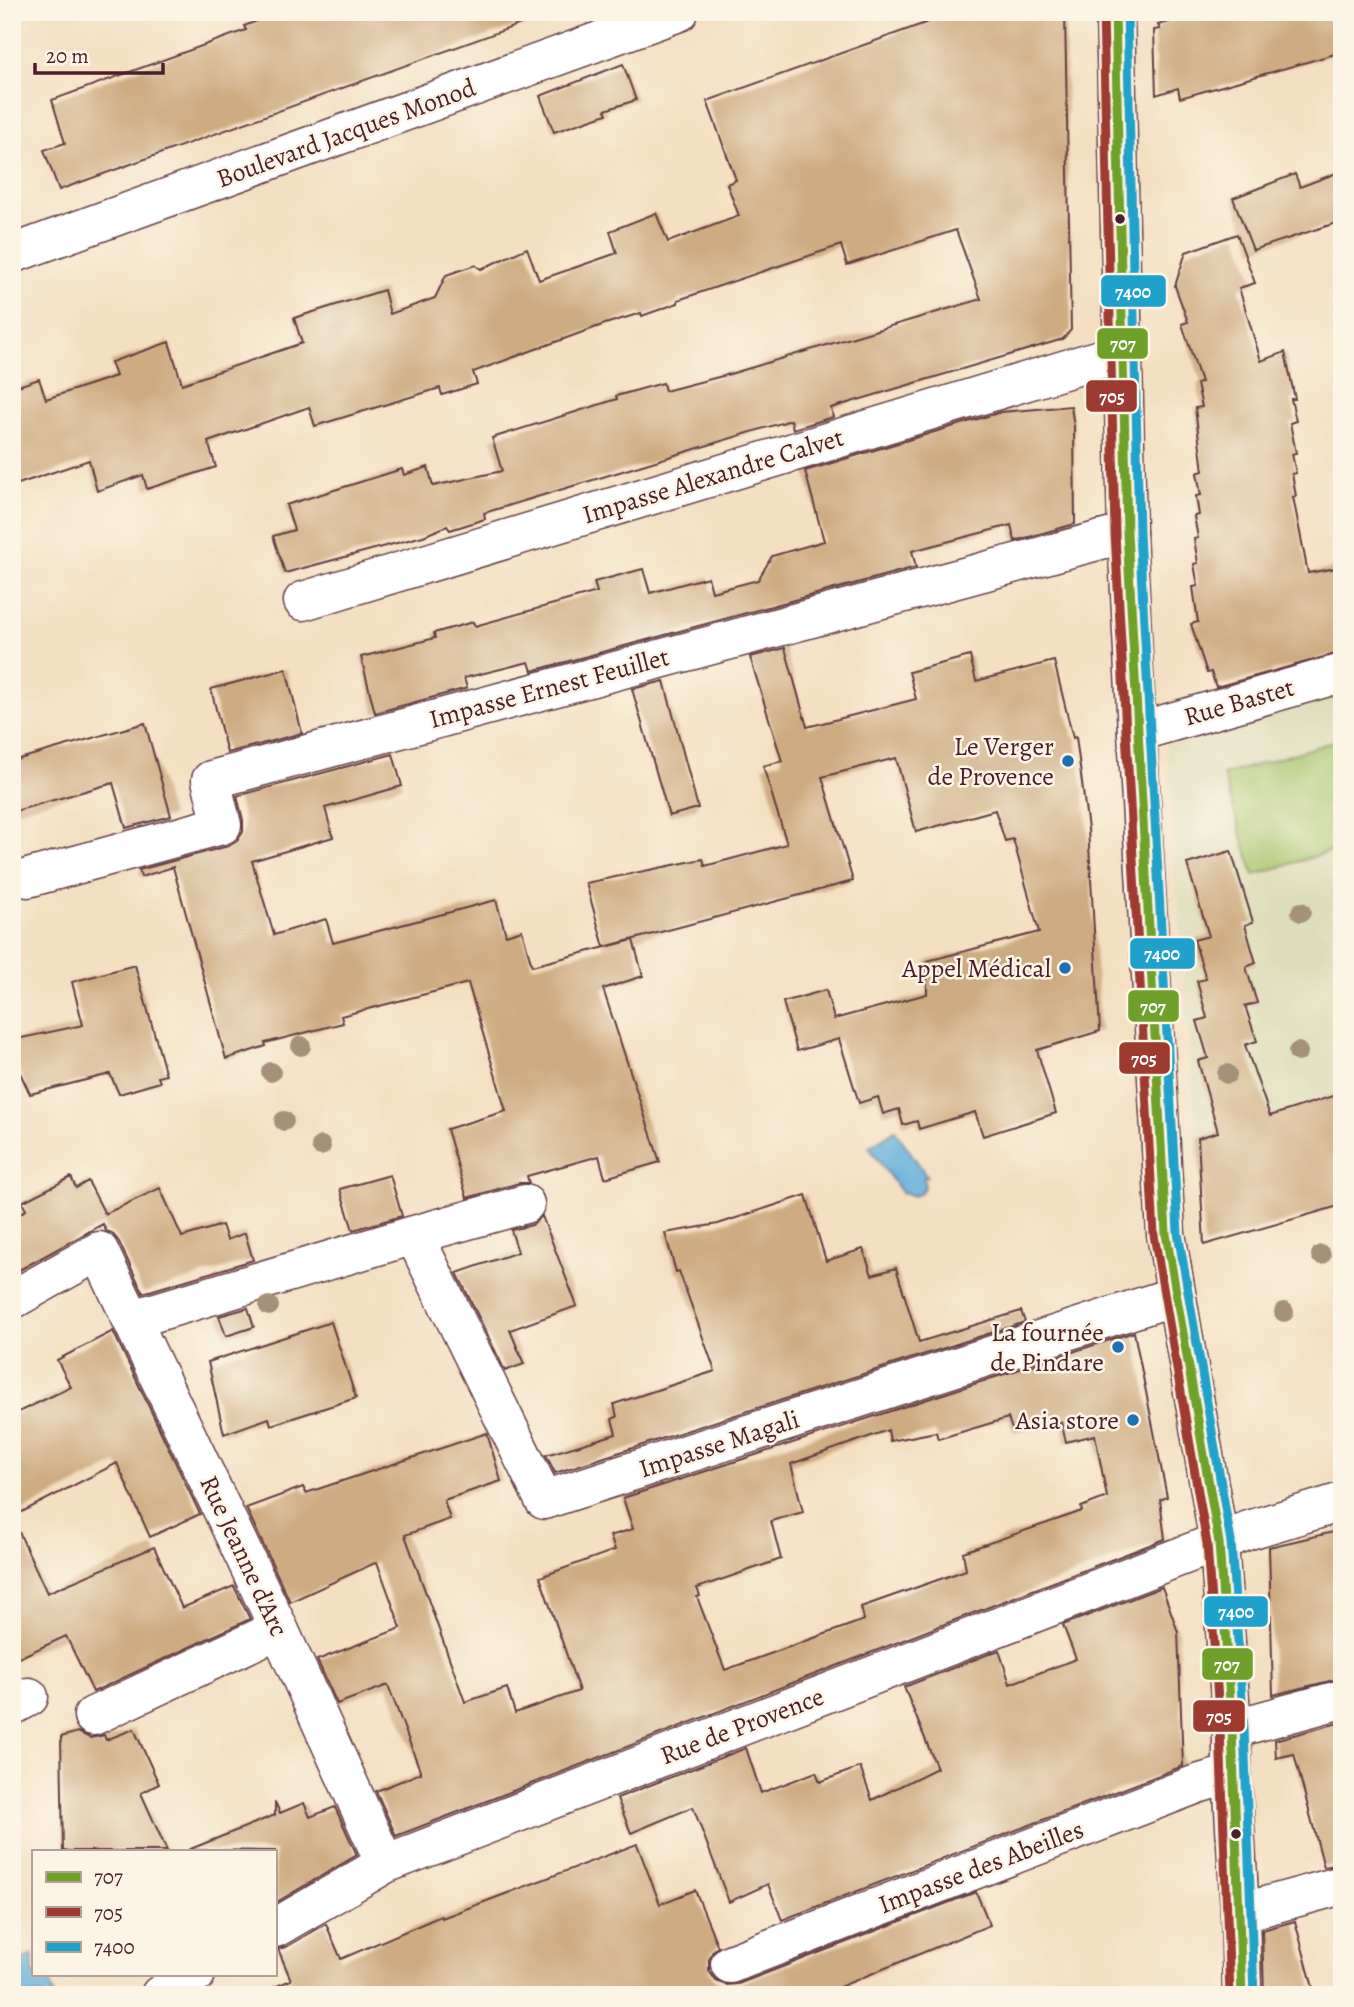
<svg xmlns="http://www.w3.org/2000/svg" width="1354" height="2007" viewBox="0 0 1354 2007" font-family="Alegreya,serif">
	<rect width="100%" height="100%" fill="#fcf5e5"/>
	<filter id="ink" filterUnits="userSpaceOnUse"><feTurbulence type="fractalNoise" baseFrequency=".0143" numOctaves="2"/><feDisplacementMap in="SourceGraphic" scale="14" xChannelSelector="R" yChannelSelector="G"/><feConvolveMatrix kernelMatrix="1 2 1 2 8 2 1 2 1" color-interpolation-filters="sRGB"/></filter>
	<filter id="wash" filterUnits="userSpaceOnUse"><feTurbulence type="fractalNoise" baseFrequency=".00686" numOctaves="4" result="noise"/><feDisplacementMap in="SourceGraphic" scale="28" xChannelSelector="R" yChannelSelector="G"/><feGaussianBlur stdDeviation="1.57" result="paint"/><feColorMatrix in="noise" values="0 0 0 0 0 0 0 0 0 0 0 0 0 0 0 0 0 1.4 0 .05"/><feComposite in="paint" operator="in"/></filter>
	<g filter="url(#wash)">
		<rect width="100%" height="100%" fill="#f3dfc1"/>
		<!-- built -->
		<path fill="#deddbb" d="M 1342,693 L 1342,1206 L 1205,1245 L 1166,744 Z"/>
		<!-- green -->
		<path fill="#a5c56d" stroke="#78724c" stroke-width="2" d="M 1342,739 L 1342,848 L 1254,875 L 1223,775 Z"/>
		<!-- water -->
		<path fill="#61aedb" stroke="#566683" stroke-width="2" d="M 895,1130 L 927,1176 L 923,1178 L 925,1186 L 920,1194 L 913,1196 L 905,1192 L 902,1194 L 869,1147 Z
			M 33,1955 L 33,1974 L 46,1974 L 54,1995 L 15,1995 L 12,1988 L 12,1964 Z"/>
		<g id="blocks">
			<!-- building -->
			<path fill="#ceac83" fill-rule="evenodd" d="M 280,12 L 543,12 L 543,16 L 59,190 L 44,150 L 65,143 L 52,100 L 246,30 L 244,26 Z
				M 956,12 L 1065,14 L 1071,330 L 1063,339 L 831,408 L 833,417 L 793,429 L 791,420 L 484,513 L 485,519 L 450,530 L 447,526 L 423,536 L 285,573 L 273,536 L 294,530 L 286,505 L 402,469 L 404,475 L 428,467 L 433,486 L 502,471 L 492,438 L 617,399 L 616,396 L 663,383 L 665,391 L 730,374 L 981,299 L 956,230 L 847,265 L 841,245 L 678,300 L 678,303 L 642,316 L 641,313 L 605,324 L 473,372 L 477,384 L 442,395 L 440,388 L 315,426 L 309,407 L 208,442 L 216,467 L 147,489 L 143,475 L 97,491 L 89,460 L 12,486 L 12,388 L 39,379 L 46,399 L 116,376 L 111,362 L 169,342 L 182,384 L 302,343 L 294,318 L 384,290 L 390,314 L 435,298 L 446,275 L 475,265 L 481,269 L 527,248 L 539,280 L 617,253 L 610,231 L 656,213 L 668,242 L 739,216 L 727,184 L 736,180 L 707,101 Z
				M 1206,12 L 1342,12 L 1342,52 L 1180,98 L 1178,88 L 1156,95 L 1154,30 L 1160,29 L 1158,25 Z
				M 623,64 L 636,100 L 605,110 L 607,114 L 554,132 L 540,96 Z
				M 1342,171 L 1342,221 L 1253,250 L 1233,198 L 1295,174 L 1300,187 Z
				M 1237,234 L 1255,283 L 1239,288 L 1261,361 L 1285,352 L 1295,399 L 1291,399 L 1296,421 L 1290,423 L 1296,453 L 1292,454 L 1296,473 L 1292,474 L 1296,496 L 1293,497 L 1308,573 L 1342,567 L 1342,652 L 1216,687 L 1211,672 L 1207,673 L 1191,624 L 1198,622 L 1193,587 L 1198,586 L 1194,564 L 1198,563 L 1194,539 L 1198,538 L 1194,516 L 1199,515 L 1196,496 L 1201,495 L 1197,473 L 1203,471 L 1195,408 L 1202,407 L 1197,384 L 1201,382 L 1182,324 L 1188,322 L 1175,286 L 1186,252 Z
				M 1071,406 L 1074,427 L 1075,524 L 1015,541 L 1011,525 L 912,551 L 916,567 L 532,671 L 529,662 L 464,678 L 467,688 L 375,713 L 361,657 L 435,638 L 434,633 L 473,622 L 475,626 L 597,592 L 594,582 L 643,569 L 650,593 L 708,577 L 712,592 L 758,580 L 772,556 L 824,541 L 805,471 L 1001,412 Z
				M 785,648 L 807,727 L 916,699 L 909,672 L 970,656 L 976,681 L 1054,661 L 1073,738 L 1076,737 L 1088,829 L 1100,1031 L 1037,1050 L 1056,1113 L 983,1136 L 975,1112 L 919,1129 L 917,1121 L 903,1125 L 899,1109 L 883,1114 L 878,1097 L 859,1103 L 839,1039 L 797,1051 L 783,1002 L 826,990 L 834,1019 L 927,994 L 927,961 L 1039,932 L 1013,839 L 1005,841 L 995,810 L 916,832 L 896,758 L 822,777 L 853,881 L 604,947 L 586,883 L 703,859 L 705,866 L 787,844 L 763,766 L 782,761 L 750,657 Z
				M 286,669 L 302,733 L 227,753 L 211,689 Z
				M 664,681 L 698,808 L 669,816 L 632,689 Z
				M 145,723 L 171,816 L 126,828 L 113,783 L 12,812 L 12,761 Z
				M 393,754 L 402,786 L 325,808 L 333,837 L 252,861 L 274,935 L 326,919 L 333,943 L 496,900 L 506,935 L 522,930 L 532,966 L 633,940 L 643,976 L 603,989 L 660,1162 L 605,1178 L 599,1156 L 527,1176 L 529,1183 L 519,1183 L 467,1198 L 447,1129 L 506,1111 L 468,983 L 341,1016 L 343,1023 L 265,1043 L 266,1046 L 226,1059 L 173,867 L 141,877 L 139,870 L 228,846 L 237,841 L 243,832 L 243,820 L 237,796 Z
				M 1231,851 L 1253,922 L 1245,925 L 1256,963 L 1246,967 L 1257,1003 L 1245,1006 L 1257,1041 L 1245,1045 L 1270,1116 L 1342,1093 L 1342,1205 L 1204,1245 L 1198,1138 L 1218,1132 L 1198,1061 L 1208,1058 L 1197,1021 L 1207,1018 L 1197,981 L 1206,979 L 1194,940 L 1209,936 L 1187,864 Z
				M 135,965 L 166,1075 L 158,1077 L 160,1082 L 119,1094 L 110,1074 L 30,1094 L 12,1056 L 12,1040 L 83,1025 L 72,982 Z
				M 390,1175 L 402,1216 L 353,1230 L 340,1189 Z
				M 71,1177 L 76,1188 L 88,1181 L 105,1214 L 160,1188 L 182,1237 L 222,1225 L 227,1240 L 245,1233 L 253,1260 L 143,1293 L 119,1242 L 112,1233 L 106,1231 L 103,1224 L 12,1274 L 12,1218 L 26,1210 L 22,1202 Z
				M 806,1195 L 826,1261 L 863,1249 L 872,1275 L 896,1268 L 919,1342 L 1021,1311 L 1025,1322 L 555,1473 L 546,1455 L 616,1434 L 612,1419 L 617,1417 L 614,1404 L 715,1371 L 679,1271 L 676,1272 L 665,1233 L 718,1224 Z
				M 542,1216 L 577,1306 L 510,1330 L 524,1364 L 505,1371 L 457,1273 L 518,1252 L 511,1230 L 532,1225 Z
				M 248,1308 L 254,1327 L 226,1336 L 219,1316 Z
				M 331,1322 L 356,1398 L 271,1425 L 269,1418 L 224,1434 L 208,1362 Z
				M 113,1331 L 200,1514 L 150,1537 L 117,1463 L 12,1517 L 47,1593 L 154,1547 L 182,1608 L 234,1586 L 250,1619 L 93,1692 L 66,1636 L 12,1661 L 12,1415 L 71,1387 L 57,1360 Z
				M 1134,1332 L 1167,1497 L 1160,1500 L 1165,1539 L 396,1836 L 376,1791 L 421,1773 L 388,1685 L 337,1704 L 317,1660 L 401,1628 L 377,1562 L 290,1602 L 246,1508 L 303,1487 L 306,1493 L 487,1433 L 501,1481 L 444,1500 L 450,1519 L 405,1535 L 465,1702 L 507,1688 L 515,1713 L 579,1691 L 540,1577 L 615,1550 L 610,1536 L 633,1529 L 623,1498 ZM 1008,1418 L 1013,1432 L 1061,1422 L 1066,1442 L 1095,1435 L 1107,1497 L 1081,1507 L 1082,1511 L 963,1552 L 966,1570 L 861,1607 L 864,1620 L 725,1670 L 697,1597 L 700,1596 L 697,1588 L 781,1559 L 771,1521 L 803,1512 L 791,1464 L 888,1430 L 890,1441 L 936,1432 L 938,1439 Z
				M 1342,1530 L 1342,1678 L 1273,1695 L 1269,1547 Z
				M 1162,1587 L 1178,1632 L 1183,1766 L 782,1920 L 768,1884 L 729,1902 L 693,1807 L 631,1833 L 617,1798 L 746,1748 L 761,1793 L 816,1772 L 820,1782 L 860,1767 L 872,1800 L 937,1768 L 904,1687 L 999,1650 L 1010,1684 L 1076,1659 L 1063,1625 Z
				M 1342,1722 L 1342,1864 L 1324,1867 L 1294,1754 L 1276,1758 L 1275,1740 Z
				M 134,1729 L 159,1784 L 141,1793 L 167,1851 L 63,1851 L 61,1737 L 78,1732 L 90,1738 L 104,1735 L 106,1740 Z
				M 275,1802 L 280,1813 L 304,1803 L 310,1817 L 335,1807 L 357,1855 L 275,1903 L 275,1851 L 188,1850 L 275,1815 Z
				M 637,1844 L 660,1904 L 695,1890 L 718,1947 L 713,1951 L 709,1960 L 709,1971 L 716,1981 L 726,1985 L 738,1984 L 976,1892 L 990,1925 L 820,1995 L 256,1995 L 291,1980 L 278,1949 L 286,1947 L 326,1924 L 341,1959 L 441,1916 L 442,1918 Z
				M 1295,1921 L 1315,1995 L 1264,1995 L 1262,1930 Z"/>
		</g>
	</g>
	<g filter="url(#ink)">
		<use href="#blocks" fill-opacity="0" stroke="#633c42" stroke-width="2"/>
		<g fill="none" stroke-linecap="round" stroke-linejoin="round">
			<defs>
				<path id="street" d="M 303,601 L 1123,352
					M 28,878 L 222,825 L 211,780 L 1127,533
					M 414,1235 L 525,1204
					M 12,1300 L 99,1251 L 279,1629 L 385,1864
					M 133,1319 L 414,1235 L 544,1500 L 1175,1296
					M 1219,1543 L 1166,1234 L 1137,732 L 1342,673
					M 12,1706 L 29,1697
					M 93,1716 L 279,1629
					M 1232,1729 L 1342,1699
					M 1240,1913 L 1342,1885
					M 275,1928 L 385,1864 L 1249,1530 L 1342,1502
					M 730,1964 L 1197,1784 L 1232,1774
					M 160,1995 L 196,1974"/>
				<path id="secondary" d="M 1115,12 L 1127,533 L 1137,732
					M 12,254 L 679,12
					M 1219,1543 L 1232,1729 L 1232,1774 L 1240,1913 L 1242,1995"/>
			</defs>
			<!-- street casing -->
			<use href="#street" stroke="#633c42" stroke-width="41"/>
			<!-- secondary casing -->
			<use href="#secondary" stroke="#633c42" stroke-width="41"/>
			<!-- street -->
			<use href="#street" stroke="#fff" stroke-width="38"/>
			<!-- secondary -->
			<use href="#secondary" stroke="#fff" stroke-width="38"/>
			<defs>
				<path id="bus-1" d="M 1115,12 L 1127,533 L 1166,1234 L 1219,1543 L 1232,1729 L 1242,1995"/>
				<path id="bus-2" d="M 1103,12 L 1115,534 L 1154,1235 L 1207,1544 L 1220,1729 L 1230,1995"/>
				<path id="bus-3" d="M 1127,12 L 1139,533 L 1178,1233 L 1231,1542 L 1244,1728 L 1254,1995"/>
			</defs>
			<!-- bus-1 casing -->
			<use href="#bus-1" stroke="#fcf5e5" stroke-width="14"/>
			<!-- bus-2 casing -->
			<use href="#bus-2" stroke="#fcf5e5" stroke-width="14"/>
			<!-- bus-3 casing -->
			<use href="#bus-3" stroke="#fcf5e5" stroke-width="14"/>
			<!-- bus-1 -->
			<use href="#bus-1" stroke="#6fa12a" stroke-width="9"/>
			<!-- bus-2 -->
			<use href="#bus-2" stroke="#9e3b31" stroke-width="9"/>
			<!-- bus-3 -->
			<use href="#bus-3" stroke="#20a1cb" stroke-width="9"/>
		</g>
		<!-- trees -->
		<g fill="#a5917a">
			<circle cx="1301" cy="912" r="10"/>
			<circle cx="301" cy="1046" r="10"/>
			<circle cx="1298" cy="1052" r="10"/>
			<circle cx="271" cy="1072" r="10"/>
			<circle cx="1227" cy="1074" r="10"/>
			<circle cx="284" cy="1121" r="10"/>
			<circle cx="321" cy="1146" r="10"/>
			<circle cx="1321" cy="1255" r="10"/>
			<circle cx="269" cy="1306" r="10"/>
			<circle cx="1284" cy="1312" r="10"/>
		</g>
	</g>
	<!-- markers -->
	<g fill="#4a1f2b" stroke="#fcf5e5" stroke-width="2.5">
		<circle cx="1120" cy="219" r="6"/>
		<circle cx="1236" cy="1834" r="6"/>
	</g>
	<g fill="#1f6fb2" stroke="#fcf5e5" stroke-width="2.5">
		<circle cx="1068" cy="761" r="7"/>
		<circle cx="1065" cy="968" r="7"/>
		<circle cx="1118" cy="1347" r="7"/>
		<circle cx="1133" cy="1420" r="7"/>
	</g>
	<g text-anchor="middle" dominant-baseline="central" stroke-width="5" stroke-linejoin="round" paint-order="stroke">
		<!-- street labels -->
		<g font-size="26" fill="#4a1f2b" stroke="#fcf5e5">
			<text transform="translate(346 133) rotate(-20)">Boulevard Jacques Monod</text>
			<text transform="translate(713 476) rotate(-17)">Impasse Alexandre Calvet</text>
			<text transform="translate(549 688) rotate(-15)">Impasse Ernest Feuillet</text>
			<text transform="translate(1239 702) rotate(-16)">Rue Bastet</text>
			<text transform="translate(719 1444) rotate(-18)">Impasse Magali</text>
			<text transform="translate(244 1556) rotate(65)">Rue Jeanne d'Arc</text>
			<text transform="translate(742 1726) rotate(-21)">Rue de Provence</text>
			<text transform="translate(981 1867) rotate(-21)">Impasse des Abeilles</text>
		</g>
		<!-- poi labels -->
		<g font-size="26" fill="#4a1f2b" stroke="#fcf5e5" text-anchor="end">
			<text x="1054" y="746">Le Verger<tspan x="1054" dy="30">de Provence</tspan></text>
			<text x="1051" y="968">Appel Médical</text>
			<text x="1104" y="1332">La fournée<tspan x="1104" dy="30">de Pindare</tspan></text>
			<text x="1119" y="1420">Asia store</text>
		</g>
	</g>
	<g stroke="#fcf5e5" stroke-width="2.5">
		<rect x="1100" y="274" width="67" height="34" rx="7" fill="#20a1cb"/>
		<rect x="1096" y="327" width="53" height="33" rx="7" fill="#6fa12a"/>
		<rect x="1085" y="379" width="53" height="34" rx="7" fill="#9e3b31"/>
		<rect x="1129" y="937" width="67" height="33" rx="7" fill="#20a1cb"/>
		<rect x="1127" y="989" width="53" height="34" rx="7" fill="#6fa12a"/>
		<rect x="1118" y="1041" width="53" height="34" rx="7" fill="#9e3b31"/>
		<rect x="1203" y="1595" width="66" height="33" rx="7" fill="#20a1cb"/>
		<rect x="1201" y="1647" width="53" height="34" rx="7" fill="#6fa12a"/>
		<rect x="1192" y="1699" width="54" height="34" rx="7" fill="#9e3b31"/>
	</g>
	<g font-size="19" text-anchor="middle" font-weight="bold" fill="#fff">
		<text x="1133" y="298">7400</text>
		<text x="1123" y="350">707</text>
		<text x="1112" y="403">705</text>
		<text x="1162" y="960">7400</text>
		<text x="1153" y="1013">707</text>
		<text x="1144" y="1065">705</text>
		<text x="1236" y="1618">7400</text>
		<text x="1227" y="1671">707</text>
		<text x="1219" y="1723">705</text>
	</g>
	<!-- margin -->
	<rect width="1354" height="2007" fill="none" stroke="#fcf5e5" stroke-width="42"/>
	<!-- legend -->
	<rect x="32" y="1850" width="245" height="126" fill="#fcf5e5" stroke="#b59f9b" stroke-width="2"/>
	<rect x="46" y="1872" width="35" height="10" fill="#6fa12a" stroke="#b59f9b" stroke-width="2"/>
	<text x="94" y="1884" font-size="21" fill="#4a1f2b">707</text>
	<rect x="46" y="1907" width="35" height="10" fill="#9e3b31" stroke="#b59f9b" stroke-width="2"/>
	<text x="94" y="1920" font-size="21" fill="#4a1f2b">705</text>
	<rect x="46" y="1942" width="35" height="10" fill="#20a1cb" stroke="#b59f9b" stroke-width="2"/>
	<text x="94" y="1954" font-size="21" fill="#4a1f2b">7400</text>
	<!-- scale -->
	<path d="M35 63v10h128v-10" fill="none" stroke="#4a1f2b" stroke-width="3.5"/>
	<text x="46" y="63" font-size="21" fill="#4a1f2b" stroke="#fcf5e5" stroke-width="5" paint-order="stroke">20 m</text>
</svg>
